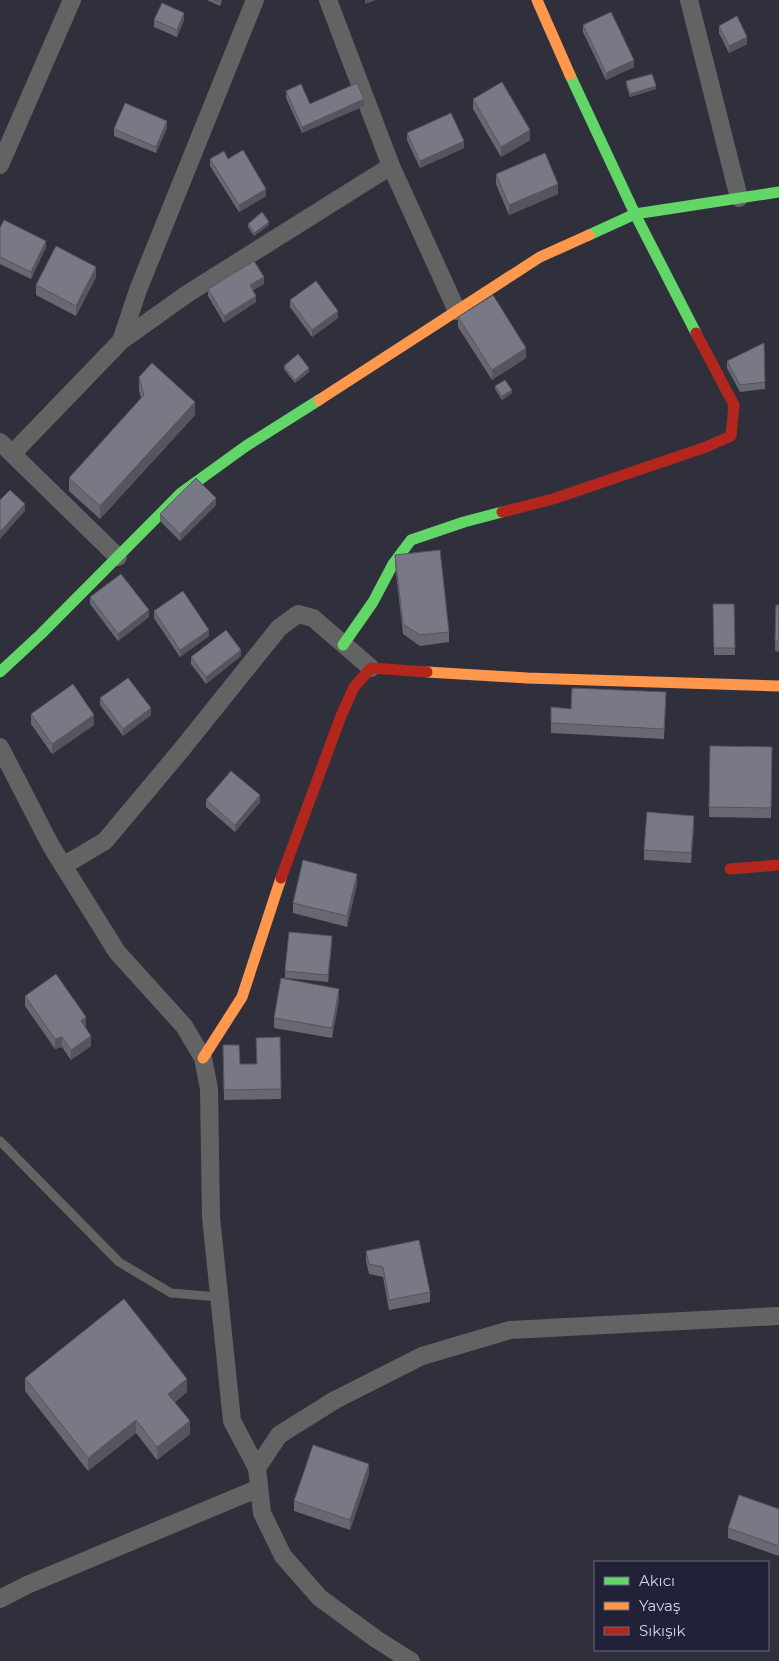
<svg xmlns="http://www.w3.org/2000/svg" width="779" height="1661" viewBox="0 0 779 1661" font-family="Montserrat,sans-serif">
	<rect width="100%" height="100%" fill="#30303d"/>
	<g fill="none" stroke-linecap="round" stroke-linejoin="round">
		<!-- lane -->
		<path stroke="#646363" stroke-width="9" d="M 0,1141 L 119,1262 L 171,1293 L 219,1297"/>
		<!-- street -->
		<path stroke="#646363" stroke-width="18" d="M 328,0 L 391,166 L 457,311
			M 689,0 L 739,198
			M 0,165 L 72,0
			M 121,341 L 187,294 L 391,166
			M 0,442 L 118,557
			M 13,453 L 121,341 L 138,290 L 255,0
			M 0,747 L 51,846 L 117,952 L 184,1026 L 203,1058 L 209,1089 L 211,1217 L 232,1421 L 257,1468
			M 63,866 L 105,841 L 182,749 L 279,628 L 298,614 L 313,618 L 371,668
			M 0,1599 L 27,1585 L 259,1488
			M 411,1661 L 376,1639 L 320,1598 L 283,1556 L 262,1513 L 257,1468 L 279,1435 L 335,1400 L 422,1356 L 510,1330 L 779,1316"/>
		<!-- fast -->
		<path stroke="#63d668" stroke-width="11" d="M 570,75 L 635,214 L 696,333
			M 589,235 L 635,214 L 779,192
			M 343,645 L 373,602 L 393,564 L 411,540 L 464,522 L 502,512
			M 0,672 L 41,634 L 181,493 L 246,446 L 319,400"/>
		<!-- slow -->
		<path stroke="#ff974d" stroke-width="11" d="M 537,0 L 570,75
			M 319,400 L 540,257 L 589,235
			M 427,672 L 527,678 L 779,686
			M 203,1058 L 242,997 L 281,878"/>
		<!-- jam -->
		<path stroke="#b3261e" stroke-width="11" d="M 502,512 L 553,499 L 706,447 L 731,436 L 734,405 L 696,333
			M 730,869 L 779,865
			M 281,878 L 341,716 L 354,687 L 371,668 L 427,672"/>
	</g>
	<!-- wall -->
	<path fill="#686872" d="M 207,0 L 222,0 L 220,6 Z
		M 154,20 L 184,20 L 177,37 L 154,27 Z
		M 583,25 L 634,67 L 606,80 L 583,32 Z
		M 719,26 L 747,44 L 729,53 L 719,33 Z
		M 626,81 L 656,89 L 630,97 L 626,85 Z
		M 286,91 L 310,104 L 364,106 L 302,133 L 286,98 Z
		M 473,99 L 530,140 L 501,157 L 473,109 Z
		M 167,128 L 156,153 L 114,136 L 114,129 Z
		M 407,133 L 464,148 L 420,168 L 407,140 Z
		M 210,159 L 228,159 L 266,196 L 239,212 L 210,166 Z
		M 496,174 L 558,194 L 509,215 L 496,184 Z
		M 248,224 L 269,225 L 254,236 L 248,227 Z
		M 0,228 L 46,247 L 31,279 L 0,264 Z
		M 96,277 L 76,316 L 36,295 L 36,285 Z
		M 264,284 L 253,290 L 256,302 L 224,323 L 208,296 L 208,289 Z
		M 290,300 L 338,318 L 312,337 L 290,307 Z
		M 458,317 L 526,358 L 492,380 L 458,327 Z
		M 764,343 L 765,389 L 740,392 L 727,368 L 727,361 Z
		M 284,366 L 309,372 L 295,383 L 284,369 Z
		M 139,377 L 195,415 L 100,519 L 69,491 L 69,478 L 141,398 L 139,390 Z
		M 495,386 L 512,393 L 502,400 L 495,389 Z
		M 216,505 L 180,541 L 160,521 L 160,514 Z
		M 395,555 L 449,632 L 449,642 L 420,646 L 403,634 L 395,565 Z
		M 90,597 L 149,617 L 118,641 L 90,604 Z
		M 713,604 L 734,604 L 735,655 L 714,655 Z
		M 776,605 L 779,605 L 779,652 L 775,651 Z
		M 154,611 L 209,636 L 180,657 L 154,618 Z
		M 241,656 L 206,684 L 191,664 L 191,657 Z
		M 100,698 L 151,715 L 123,736 L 100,705 Z
		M 666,702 L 664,739 L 551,733 L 551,707 L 571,709 Z
		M 31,714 L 94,725 L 52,754 L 31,724 Z
		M 710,746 L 772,747 L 771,818 L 709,817 Z
		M 206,800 L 260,802 L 235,832 L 206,807 Z
		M 694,826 L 691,863 L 644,860 L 644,850 Z
		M 357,884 L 347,927 L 293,913 L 293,903 Z
		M 332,942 L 328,982 L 285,978 L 285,971 Z
		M 25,996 L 86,1027 L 85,1028 L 91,1046 L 71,1060 L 62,1047 L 55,1049 L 25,1006 Z
		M 339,999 L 332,1038 L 274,1028 L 274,1018 Z
		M 280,1037 L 281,1099 L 224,1100 L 223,1045 L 240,1064 L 256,1064 Z
		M 366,1251 L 430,1292 L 430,1302 L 389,1310 L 383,1277 L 369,1274 L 366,1261 Z
		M 25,1378 L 187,1392 L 175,1402 L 190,1434 L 157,1460 L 136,1433 L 88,1471 L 25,1391 Z
		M 369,1474 L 350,1530 L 294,1511 L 294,1501 Z
		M 779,1509 L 779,1556 L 728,1538 L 728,1528 Z"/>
	<!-- shaded-wall -->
	<path fill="#55555d" d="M 365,0 L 376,0 L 365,4 Z
		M 184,13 L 184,20 L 177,37 L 177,30 Z
		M 747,37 L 747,44 L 729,53 L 729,46 Z
		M 634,60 L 634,67 L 606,80 L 606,73 Z
		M 656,86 L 656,89 L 630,97 L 630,94 Z
		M 364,99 L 364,106 L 302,133 L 302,127 Z
		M 167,121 L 167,128 L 156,153 L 156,147 Z
		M 530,130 L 530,140 L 501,157 L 501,147 Z
		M 464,141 L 464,148 L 420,168 L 420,161 Z
		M 558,184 L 558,194 L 509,215 L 509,205 Z
		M 266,189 L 266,196 L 239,212 L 239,205 Z
		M 269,222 L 269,225 L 254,236 L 254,233 Z
		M 46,241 L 46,247 L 31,279 L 31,272 Z
		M 96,267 L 96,277 L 76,316 L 76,306 Z
		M 264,277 L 264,284 L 250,292 L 250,285 Z
		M 256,296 L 256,302 L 224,323 L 224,316 Z
		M 338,311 L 338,318 L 312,337 L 312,330 Z
		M 526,348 L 526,358 L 492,380 L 492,370 Z
		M 309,368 L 309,372 L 295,383 L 295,380 Z
		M 512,390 L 512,393 L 502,400 L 502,396 Z
		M 195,402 L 195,415 L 100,519 L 100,506 Z
		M 216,498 L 216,505 L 180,541 L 180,534 Z
		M 25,504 L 25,511 L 0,539 L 0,532 Z
		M 149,610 L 149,617 L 118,641 L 118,634 Z
		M 209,630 L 209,636 L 180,657 L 180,650 Z
		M 241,650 L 241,656 L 206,684 L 206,677 Z
		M 151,708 L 151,715 L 123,736 L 123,729 Z
		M 94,715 L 94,725 L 52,754 L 52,744 Z
		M 260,795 L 260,802 L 235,832 L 235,825 Z
		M 694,816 L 694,826 L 691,863 L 691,853 Z
		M 357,874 L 357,884 L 347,927 L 347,916 Z
		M 332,936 L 332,942 L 328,982 L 328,975 Z
		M 339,989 L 339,999 L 332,1038 L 332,1028 Z
		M 86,1017 L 86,1027 L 81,1031 L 81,1021 Z
		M 91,1036 L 91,1046 L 71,1060 L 71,1050 Z
		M 62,1037 L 62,1047 L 55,1049 L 55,1039 Z
		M 187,1379 L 187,1392 L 168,1407 L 168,1394 Z
		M 136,1420 L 136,1433 L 88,1471 L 88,1458 Z
		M 190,1421 L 190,1434 L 157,1460 L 157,1447 Z
		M 369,1464 L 369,1474 L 350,1530 L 350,1520 Z"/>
	<!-- building -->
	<path fill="#797985" stroke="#55555d" d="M 214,0 L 221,0 L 220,2 Z
		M 162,3 L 184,13 L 177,30 L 154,20 Z
		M 611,12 L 634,60 L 606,73 L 583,25 Z
		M 737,16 L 747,37 L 729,46 L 719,26 Z
		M 652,74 L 656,86 L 630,94 L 626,81 Z
		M 502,82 L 530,130 L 501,147 L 473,99 Z
		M 357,83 L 364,99 L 302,127 L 286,91 L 301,84 L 310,104 Z
		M 125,103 L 167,121 L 156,147 L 114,129 Z
		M 451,113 L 464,141 L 420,161 L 407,133 Z
		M 243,150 L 266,189 L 239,205 L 210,159 L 224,151 L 228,159 Z
		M 545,153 L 558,184 L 509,205 L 496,174 Z
		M 262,212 L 269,222 L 254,233 L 248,224 Z
		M 4,220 L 46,241 L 31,272 L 0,257 L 0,228 Z
		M 56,246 L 96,267 L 76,306 L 36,285 Z
		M 254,261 L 264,277 L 250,285 L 256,296 L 224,316 L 208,289 Z
		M 316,281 L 338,311 L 312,330 L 290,300 Z
		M 493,295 L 526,348 L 492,370 L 458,317 Z
		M 764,343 L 765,382 L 740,385 L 727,361 Z
		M 298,354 L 309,368 L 295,380 L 284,366 Z
		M 152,363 L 195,402 L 100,506 L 69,478 L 144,395 L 139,377 Z
		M 505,380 L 512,390 L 502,396 L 495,386 Z
		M 196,478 L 216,498 L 180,534 L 160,514 Z
		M 10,490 L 25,504 L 0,532 L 0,500 Z
		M 440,550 L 449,632 L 420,635 L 403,624 L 395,555 Z
		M 121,574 L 149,610 L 118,634 L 90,597 Z
		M 183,591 L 209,630 L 180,650 L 154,611 Z
		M 713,604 L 734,604 L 735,648 L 714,648 Z
		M 776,605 L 779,605 L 779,641 L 775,641 Z
		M 226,630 L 241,650 L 206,677 L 191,657 Z
		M 128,678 L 151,708 L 123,729 L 100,698 Z
		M 73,684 L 94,715 L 52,744 L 31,714 Z
		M 572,688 L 666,692 L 664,729 L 551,723 L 551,707 L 571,709 Z
		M 710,746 L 772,747 L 771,808 L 709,807 Z
		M 231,771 L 260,795 L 235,825 L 206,800 Z
		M 647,812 L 694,816 L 691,853 L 644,850 Z
		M 303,860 L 357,874 L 347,916 L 293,903 Z
		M 289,932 L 332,936 L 328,975 L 285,971 Z
		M 56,974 L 86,1017 L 81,1021 L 91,1036 L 71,1050 L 62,1037 L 55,1039 L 25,996 Z
		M 281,978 L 339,989 L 332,1028 L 274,1018 Z
		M 280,1037 L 281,1089 L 224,1090 L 223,1045 L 239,1045 L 240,1064 L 257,1064 L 256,1038 Z
		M 419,1240 L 430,1292 L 389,1300 L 383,1267 L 369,1264 L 366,1251 Z
		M 124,1299 L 187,1379 L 168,1394 L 190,1421 L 157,1447 L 136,1420 L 88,1458 L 25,1378 Z
		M 313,1445 L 369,1464 L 350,1520 L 294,1501 Z
		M 739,1495 L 779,1509 L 779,1546 L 728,1528 Z"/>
	<!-- legend -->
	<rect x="594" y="1561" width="175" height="90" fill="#212138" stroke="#69697d"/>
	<rect x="604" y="1577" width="25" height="8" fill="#63d668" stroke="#69697d"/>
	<text x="639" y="1586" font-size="15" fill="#d4d5e5">Akıcı</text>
	<rect x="604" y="1602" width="25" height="8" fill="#ff974d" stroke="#69697d"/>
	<text x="639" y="1611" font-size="15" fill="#d4d5e5">Yavaş</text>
	<rect x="604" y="1627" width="25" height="8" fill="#b3261e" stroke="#69697d"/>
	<text x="639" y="1636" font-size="15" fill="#d4d5e5">Sıkışık</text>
</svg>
